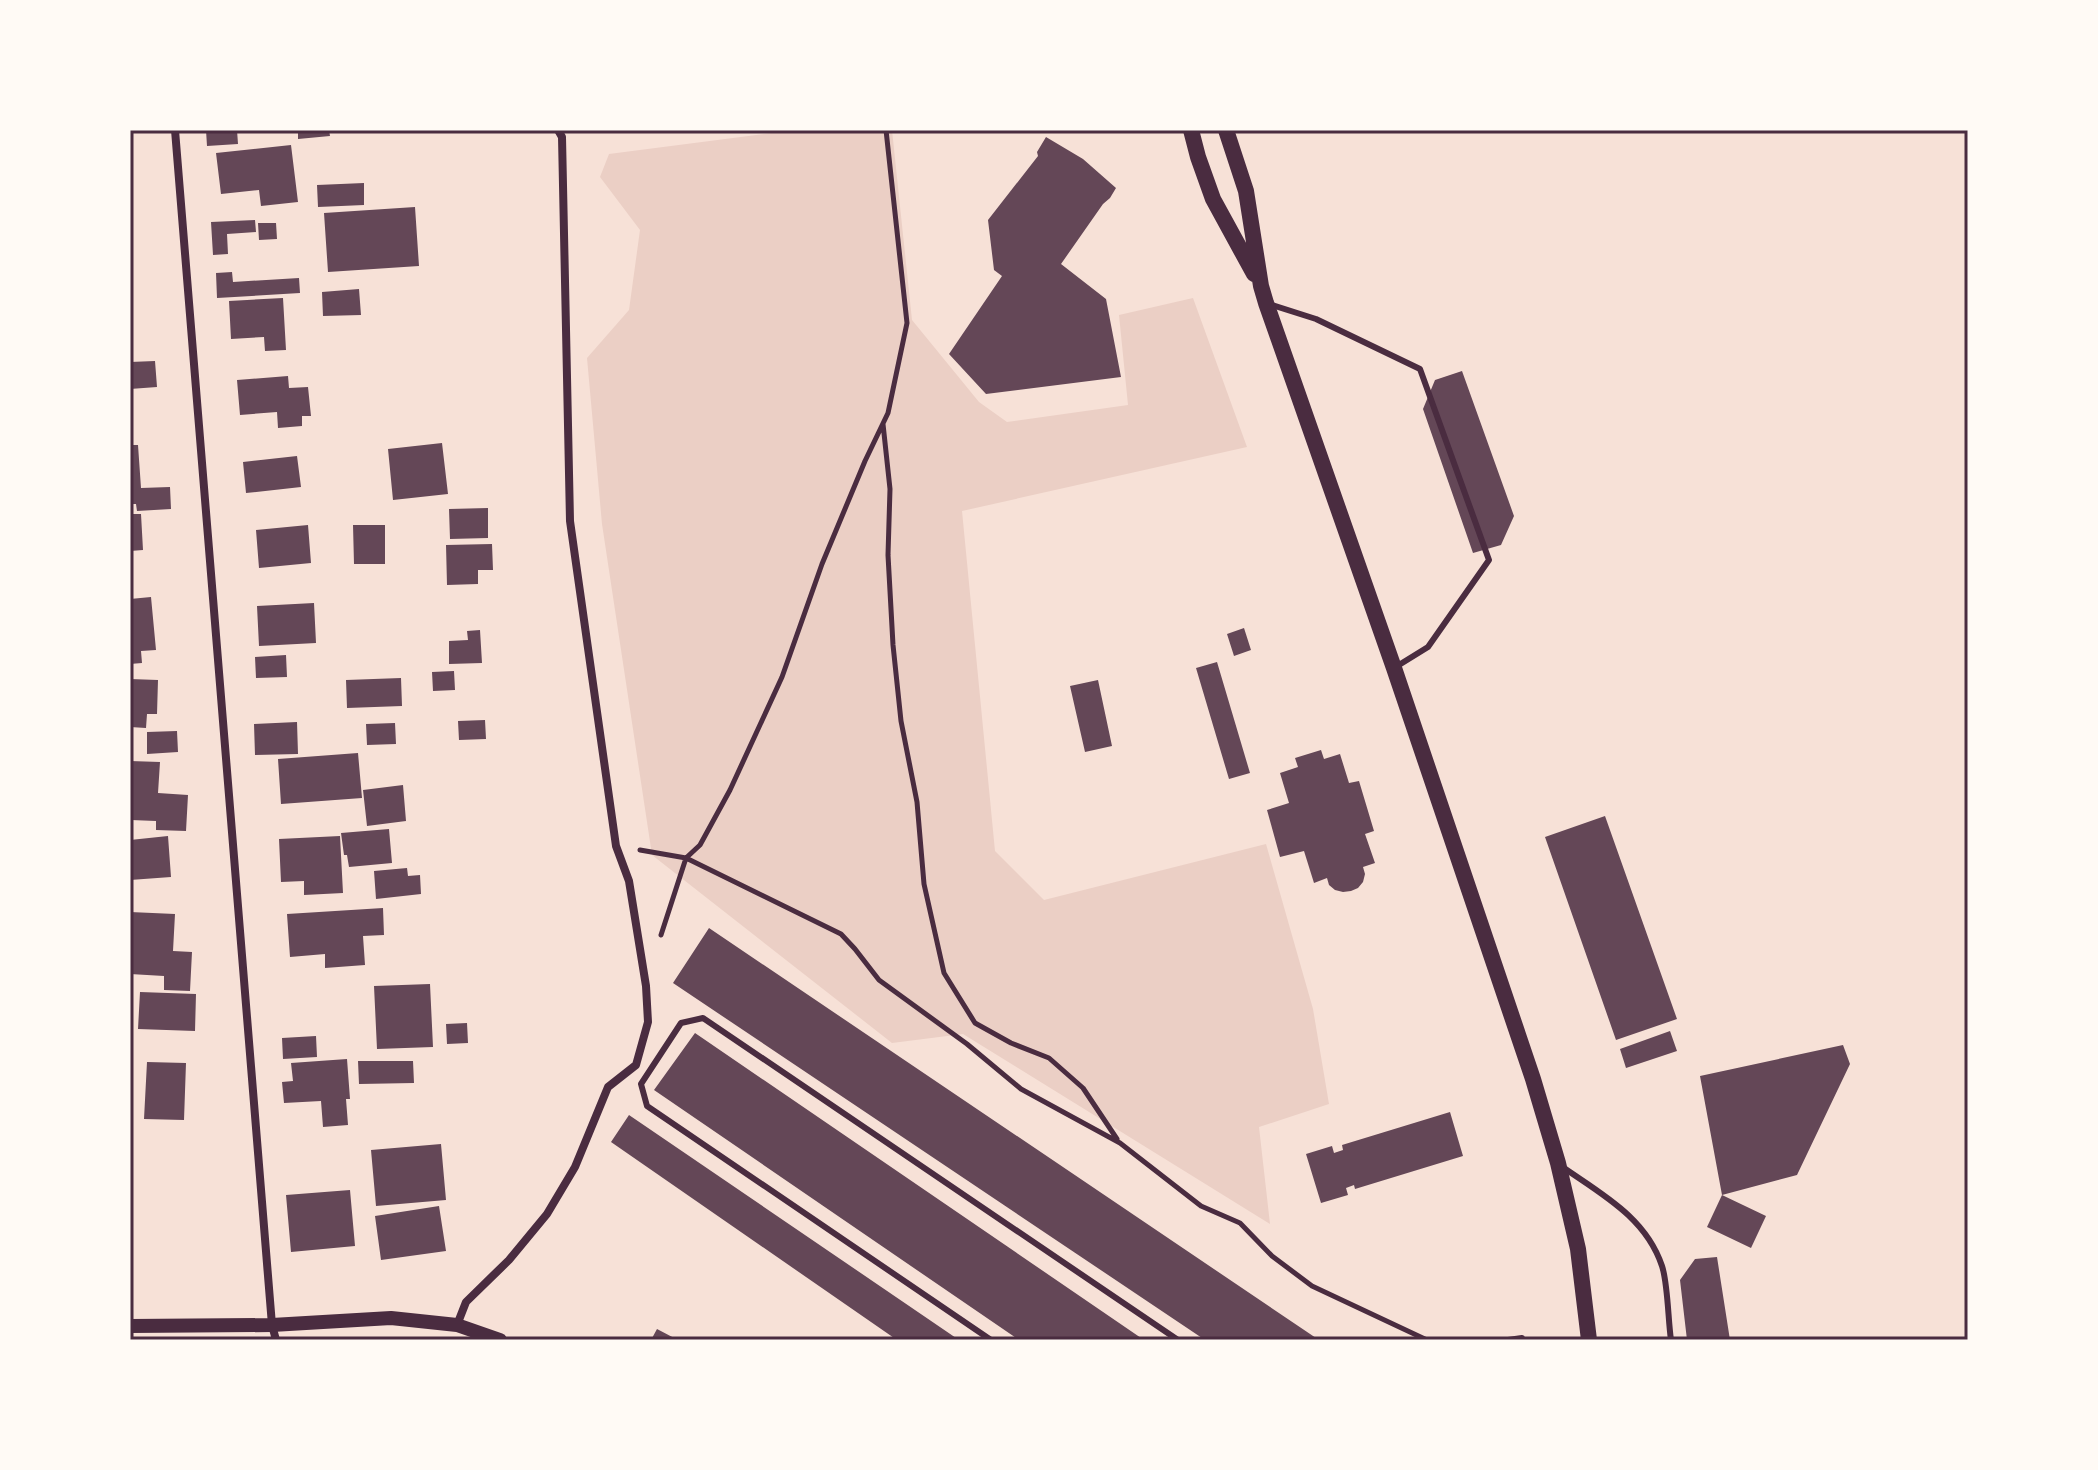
<svg xmlns="http://www.w3.org/2000/svg" width="2098" height="1470" viewBox="0 0 2098 1470" font-family="'Nunito Sans',sans-serif">
	<rect width="100%" height="100%" fill="#f7e1d7"/>
	<!-- green -->
	<path fill="#ebcfc5" d="M 794,130 L 892,130 L 912,320 L 979,402 L 1007,422 L 1128,405 L 1119,315 L 1193,298 L 1247,447 L 962,511 L 995,851 L 1044,900 L 1266,844 L 1313,1009 L 1329,1104 L 1259,1127 L 1270,1224 L 963,1034 L 892,1043 L 652,855 L 602,524 L 587,358 L 629,310 L 640,230 L 600,177 L 609,154 Z"/>
	<!-- building -->
	<path fill="#644757" d="M 206,130 L 237,130 L 238,144 L 207,146 Z
		M 298,130 L 329,130 L 330,136 L 298,139 Z
		M 1046,137 L 1083,159 L 1116,188 L 1110,198 L 1103,204 L 1061,264 L 1106,299 L 1121,377 L 986,394 L 949,354 L 1002,276 L 994,270 L 988,220 L 1038,156 L 1037,152 Z
		M 291,145 L 298,202 L 261,206 L 259,190 L 221,194 L 216,153 Z
		M 364,183 L 364,205 L 318,207 L 317,185 Z
		M 415,207 L 419,266 L 328,272 L 324,213 Z
		M 255,220 L 256,232 L 227,234 L 228,254 L 213,255 L 211,222 Z
		M 258,223 L 276,223 L 277,239 L 259,240 Z
		M 232,272 L 233,282 L 299,278 L 300,293 L 217,298 L 216,273 Z
		M 359,289 L 361,315 L 323,316 L 322,292 Z
		M 283,298 L 286,350 L 265,351 L 264,337 L 231,339 L 229,301 Z
		M 155,361 L 157,387 L 130,389 L 130,362 Z
		M 1462,371 L 1514,516 L 1501,545 L 1473,553 L 1423,409 L 1435,380 Z
		M 288,376 L 289,388 L 308,387 L 311,416 L 302,416 L 302,426 L 278,428 L 277,412 L 240,415 L 237,380 Z
		M 442,443 L 448,494 L 393,500 L 388,449 Z
		M 130,445 L 138,445 L 141,488 L 170,487 L 171,509 L 137,511 L 136,504 L 130,504 Z
		M 297,456 L 301,487 L 246,493 L 243,462 Z
		M 488,508 L 488,538 L 450,539 L 449,509 Z
		M 130,514 L 141,514 L 143,550 L 130,551 Z
		M 308,525 L 311,563 L 259,568 L 256,530 Z
		M 353,525 L 385,525 L 385,564 L 354,564 Z
		M 492,544 L 493,570 L 478,570 L 478,584 L 447,585 L 446,545 Z
		M 151,597 L 156,650 L 141,651 L 142,663 L 130,664 L 130,599 Z
		M 314,603 L 316,643 L 259,646 L 257,606 Z
		M 1244,628 L 1251,650 L 1234,656 L 1227,634 Z
		M 480,630 L 482,663 L 449,664 L 449,641 L 468,640 L 467,631 Z
		M 286,655 L 287,677 L 256,678 L 255,657 Z
		M 1217,662 L 1250,773 L 1229,779 L 1196,668 Z
		M 454,671 L 455,690 L 433,691 L 432,672 Z
		M 401,678 L 402,706 L 347,708 L 346,680 Z
		M 130,679 L 158,680 L 157,714 L 147,714 L 146,728 L 130,727 Z
		M 1098,680 L 1112,746 L 1085,752 L 1070,686 Z
		M 485,720 L 486,739 L 459,740 L 458,721 Z
		M 297,722 L 298,754 L 255,755 L 254,724 Z
		M 395,723 L 396,744 L 367,745 L 366,724 Z
		M 177,731 L 178,752 L 147,754 L 147,732 Z
		M 1321,750 L 1324,759 L 1340,754 L 1349,783 L 1359,781 L 1374,831 L 1365,834 L 1375,863 L 1363,867 L 1365,874 L 1363,882 L 1358,888 L 1351,891 L 1343,892 L 1335,890 L 1329,885 L 1327,878 L 1314,883 L 1304,851 L 1280,857 L 1267,810 L 1289,803 L 1280,773 L 1298,767 L 1295,758 Z
		M 358,753 L 362,798 L 281,804 L 278,759 Z
		M 130,761 L 160,762 L 158,793 L 188,795 L 186,831 L 156,830 L 156,821 L 131,820 L 132,795 L 130,795 Z
		M 403,785 L 406,821 L 367,826 L 363,790 Z
		M 1605,816 L 1677,1019 L 1616,1040 L 1545,837 Z
		M 389,829 L 392,863 L 349,867 L 347,855 L 344,855 L 341,833 Z
		M 168,836 L 171,877 L 130,880 L 130,840 Z
		M 340,836 L 343,893 L 304,895 L 304,881 L 281,882 L 279,839 Z
		M 407,868 L 408,876 L 420,875 L 421,894 L 376,899 L 374,871 Z
		M 383,908 L 384,935 L 363,936 L 365,965 L 325,968 L 325,954 L 290,957 L 287,914 Z
		M 130,912 L 175,914 L 173,951 L 192,952 L 190,991 L 164,990 L 164,976 L 130,974 Z
		M 709,928 L 1319,1340 L 1205,1340 L 673,983 Z
		M 430,984 L 433,1047 L 377,1049 L 374,986 Z
		M 140,992 L 196,994 L 195,1031 L 138,1029 Z
		M 467,1023 L 468,1043 L 447,1044 L 446,1024 Z
		M 1670,1031 L 1677,1051 L 1626,1068 L 1620,1049 Z
		M 695,1033 L 1144,1340 L 1019,1340 L 654,1090 Z
		M 316,1036 L 317,1057 L 283,1059 L 282,1038 Z
		M 1843,1045 L 1850,1064 L 1797,1175 L 1722,1195 L 1700,1076 Z
		M 347,1059 L 350,1099 L 346,1099 L 348,1125 L 323,1127 L 321,1101 L 284,1103 L 282,1082 L 293,1081 L 291,1063 Z
		M 358,1061 L 413,1061 L 414,1083 L 359,1084 Z
		M 147,1062 L 186,1063 L 184,1120 L 144,1119 Z
		M 1450,1112 L 1463,1156 L 1355,1189 L 1354,1185 L 1346,1188 L 1348,1195 L 1321,1203 L 1306,1154 L 1332,1146 L 1334,1153 L 1343,1150 L 1342,1145 Z
		M 629,1115 L 959,1340 L 897,1340 L 611,1142 Z
		M 441,1144 L 446,1200 L 376,1206 L 371,1150 Z
		M 350,1190 L 355,1246 L 291,1252 L 286,1195 Z
		M 1722,1195 L 1766,1216 L 1751,1248 L 1707,1227 Z
		M 439,1206 L 446,1251 L 381,1260 L 375,1216 Z
		M 1717,1257 L 1730,1340 L 1687,1340 L 1680,1280 L 1695,1259 Z
		M 657,1329 L 678,1340 L 651,1340 Z"/>
	<g fill="none" stroke-linecap="round" stroke-linejoin="round">
		<!-- path -->
		<path stroke="#4a2c40" stroke-width="5" d="M 883,424 L 890,489 L 888,555 L 893,645 L 901,721 L 917,802 L 924,884 L 944,973 L 975,1023 L 1011,1043 L 1049,1058 L 1083,1088 L 1117,1139
			M 640,850 L 686,858 L 841,934 L 855,949 L 879,980 L 967,1044 L 1021,1089 L 1120,1143 L 1201,1206 L 1240,1223 L 1272,1256 L 1312,1286 L 1427,1340
			M 661,935 L 686,858 L 700,845 L 730,790 L 782,677 L 822,564 L 865,461 L 888,413 L 907,323 L 886,130"/>
		<!-- service -->
		<path stroke="#4a2c40" stroke-width="6" d="M 1269,304 L 1316,319 L 1420,369 L 1489,560 L 1428,647 L 1394,668
			M 1564,1168 C 1603,1195 1646,1218 1662,1266 C 1668,1284 1668,1320 1671,1340
			M 991,1340 L 647,1106 L 641,1084 L 681,1023 L 703,1018 L 1178,1340
			M 1508,1340 L 1522,1338"/>
		<!-- minor -->
		<path stroke="#4a2c40" stroke-width="8" d="M 175,130 L 272,1325 L 276,1340
			M 457,1325 L 466,1302 L 509,1260 L 547,1214 L 575,1167 L 608,1087 L 636,1065 L 648,1022 L 646,986 L 629,881 L 616,846 L 570,521 L 562,137 L 558,130"/>
		<!-- tertiary -->
		<path stroke="#4a2c40" stroke-width="14" d="M 130,1326 L 272,1325 L 391,1318 L 457,1325 L 500,1340"/>
		<!-- secondary -->
		<path stroke="#4a2c40" stroke-width="16" d="M 1191,130 L 1198,157 L 1213,199 L 1254,274
			M 1226,130 L 1246,191 L 1261,286 L 1266,303 L 1394,668 L 1533,1079 L 1558,1163 L 1578,1249 L 1589,1340"/>
	</g>
	<!-- border -->
	<rect width="2098" height="1470" fill="none" stroke="#fffaf5" stroke-width="264"/>
	<rect x="132" y="132" width="1834" height="1206" fill="none" stroke="#4a2c40" stroke-width="3"/>
</svg>
